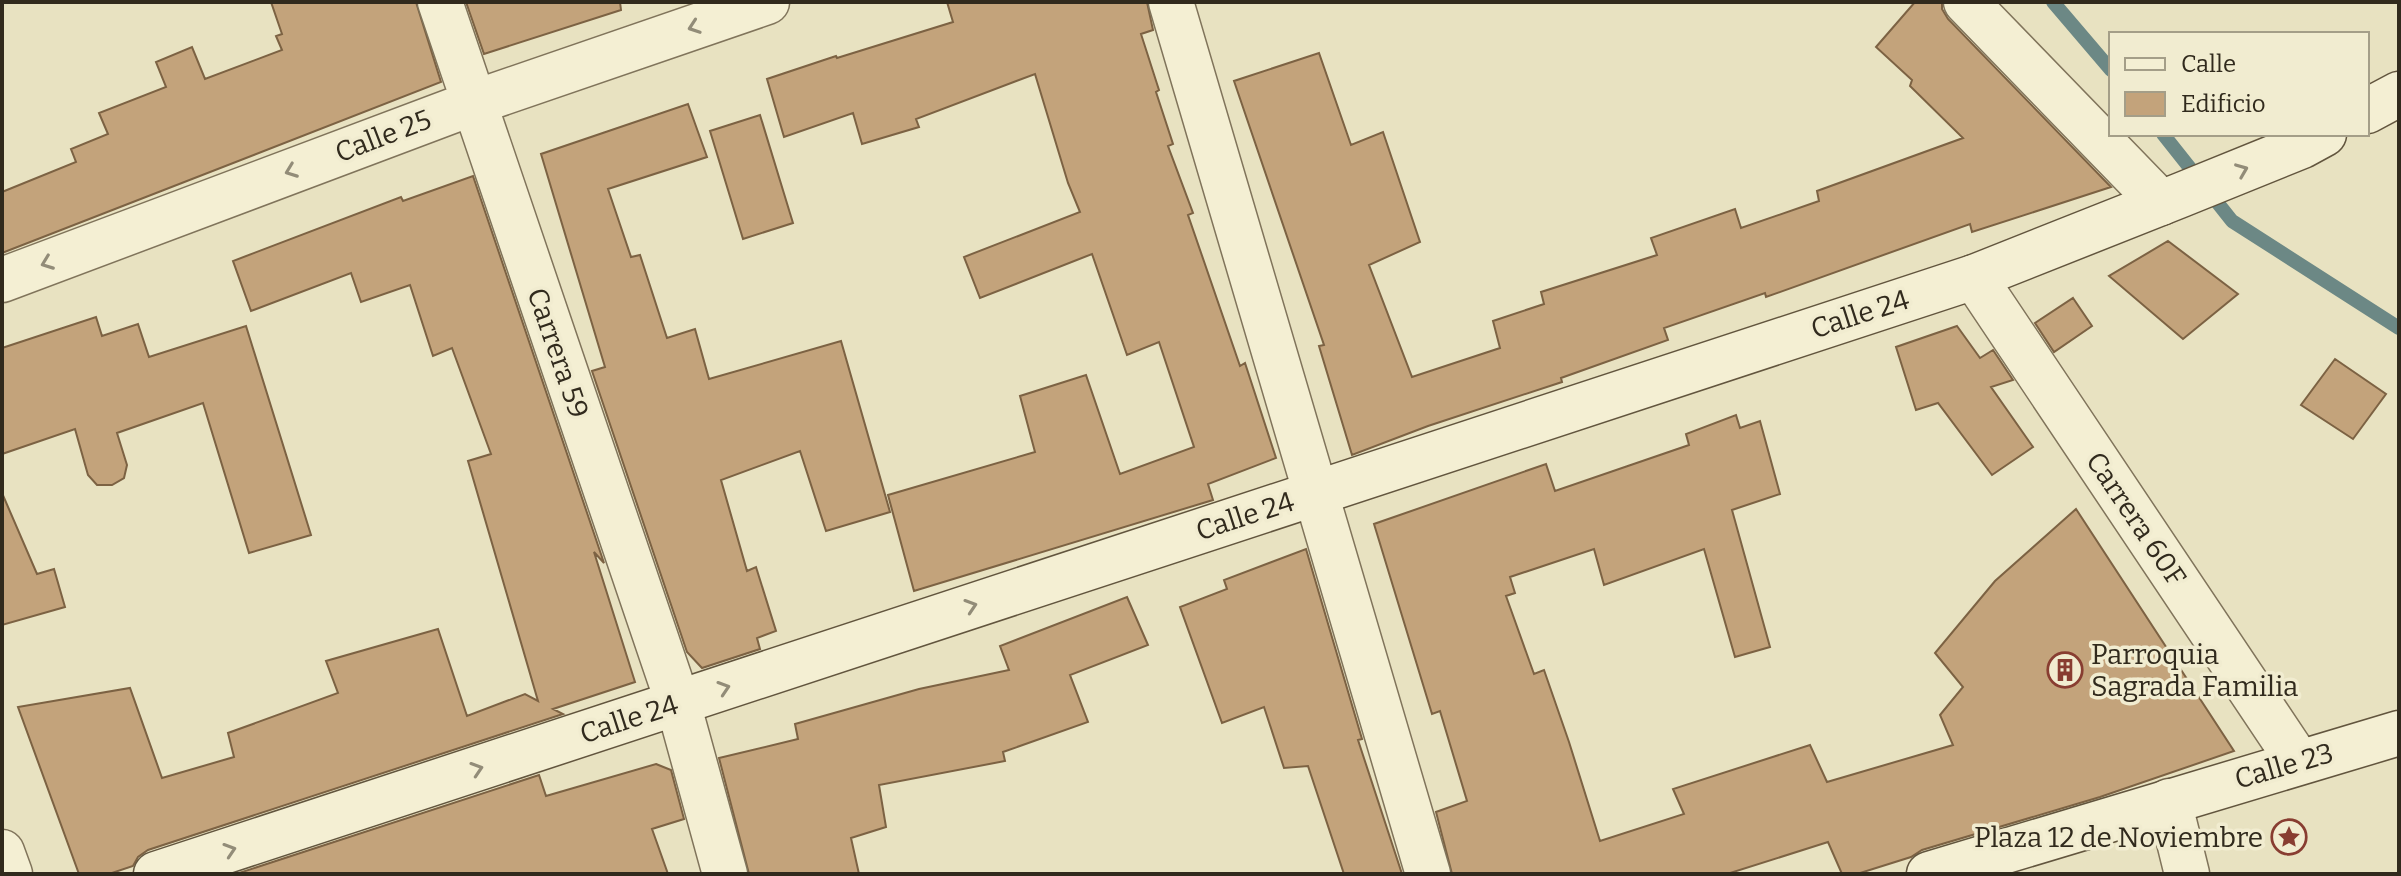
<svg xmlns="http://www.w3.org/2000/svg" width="2401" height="876" viewBox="0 0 2401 876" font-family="Bitter,serif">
	<rect width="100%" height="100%" fill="#e8e2c1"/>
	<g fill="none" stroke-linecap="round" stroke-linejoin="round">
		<!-- stream -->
		<path stroke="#6c8885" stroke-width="14" d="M 2053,2 L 2111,70
			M 2163,134 L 2232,221 L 2399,328"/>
	</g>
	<!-- building -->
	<path fill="#c3a37b" stroke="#7c6243" stroke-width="2" d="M 271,2 L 416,2 L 441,82 L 2,253 L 2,192 L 76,162 L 71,149 L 108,134 L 99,113 L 166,87 L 156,62 L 192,47 L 205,79 L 282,50 L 276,36 L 282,34 Z
		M 466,2 L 620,2 L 621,10 L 484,54 Z
		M 947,2 L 1147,2 L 1153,30 L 1141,34 L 1159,90 L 1156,92 L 1173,144 L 1168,146 L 1193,213 L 1188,215 L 1240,366 L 1245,363 L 1276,458 L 1208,484 L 1213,500 L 914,591 L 888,495 L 1035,452 L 1020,396 L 1086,375 L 1120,474 L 1194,447 L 1159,342 L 1127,355 L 1092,254 L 980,298 L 964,257 L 1080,212 L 1068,183 L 1035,74 L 916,119 L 919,127 L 862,144 L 853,113 L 784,137 L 767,79 L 836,56 L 837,58 L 953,22 Z
		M 1915,2 L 1942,2 L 1942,9 L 1948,19 L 2111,187 L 1972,232 L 1970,224 L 1766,297 L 1765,293 L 1664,328 L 1668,340 L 1561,378 L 1562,382 L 1428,426 L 1352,455 L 1319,346 L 1324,345 L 1234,81 L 1319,53 L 1351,145 L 1383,132 L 1420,242 L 1369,265 L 1412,377 L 1500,348 L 1493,321 L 1544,304 L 1541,292 L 1657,255 L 1651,238 L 1735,209 L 1741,228 L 1819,201 L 1817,191 L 1963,138 L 1910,86 L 1912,80 L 1876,47 Z
		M 688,104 L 707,157 L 608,189 L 631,257 L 640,255 L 667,338 L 695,329 L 709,379 L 841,341 L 890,512 L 826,531 L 800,451 L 721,480 L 747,571 L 756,567 L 776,631 L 757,638 L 760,649 L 702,668 L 687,652 L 592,371 L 605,367 L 541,154 Z
		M 760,115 L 793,223 L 743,239 L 710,131 Z
		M 473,176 L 604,563 L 594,552 L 635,682 L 553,709 L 563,714 L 148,850 L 138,857 L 133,866 L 109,874 L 79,874 L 18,707 L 130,688 L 162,778 L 234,757 L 228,733 L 338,693 L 326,661 L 438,629 L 467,716 L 525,694 L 538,701 L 468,461 L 491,454 L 452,348 L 433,356 L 410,285 L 361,302 L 351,273 L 251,311 L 233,261 L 401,197 L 403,201 Z
		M 2168,241 L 2238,294 L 2183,339 L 2109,276 Z
		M 2073,298 L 2092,326 L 2054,352 L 2035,323 Z
		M 96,317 L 102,336 L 138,324 L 149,357 L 246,326 L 311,535 L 249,553 L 203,403 L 117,433 L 127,465 L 124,478 L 112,485 L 97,485 L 88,475 L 75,429 L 2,454 L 2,348 Z
		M 1957,326 L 1980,358 L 1993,350 L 2013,380 L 1991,387 L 2033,447 L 1992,475 L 1938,403 L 1916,410 L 1896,347 Z
		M 2335,359 L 2386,394 L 2353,439 L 2301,405 Z
		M 1736,415 L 1740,428 L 1760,421 L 1780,494 L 1732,510 L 1770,647 L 1735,657 L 1704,549 L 1604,585 L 1594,549 L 1510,577 L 1515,593 L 1506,596 L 1534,674 L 1544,670 L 1569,742 L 1600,841 L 1684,814 L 1673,789 L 1810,745 L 1827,782 L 1953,745 L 1940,715 L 1963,687 L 1935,653 L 1995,581 L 2076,509 L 2234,751 L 2100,797 L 1922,850 L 1911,857 L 1857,874 L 1842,874 L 1828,842 L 1727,874 L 1452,874 L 1436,812 L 1467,801 L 1440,711 L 1432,714 L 1374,524 L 1546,464 L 1555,491 L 1689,445 L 1686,434 Z
		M 2,493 L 37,574 L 54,569 L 65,607 L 2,625 Z
		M 1306,549 L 1362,739 L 1358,740 L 1402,874 L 1344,874 L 1308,766 L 1284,768 L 1264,707 L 1222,723 L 1180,607 L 1227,589 L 1224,580 Z
		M 1127,597 L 1148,645 L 1070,675 L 1088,722 L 1003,752 L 1005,761 L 879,785 L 886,827 L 851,838 L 859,874 L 749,874 L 719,758 L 798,739 L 795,724 L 919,689 L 1009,670 L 1000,646 Z
		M 656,764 L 671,770 L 684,819 L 652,829 L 668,874 L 236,874 L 539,775 L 546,796 Z"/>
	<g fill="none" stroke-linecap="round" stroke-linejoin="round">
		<defs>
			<path id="minor" d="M 440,2 L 678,703 L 725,874
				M 1171,2 L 1428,874
				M 1966,2 L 2161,203
				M 1974,277 L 2298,761
				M 2,280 L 473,103 L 767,2
				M 2169,801 L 2187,874
				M 2,852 L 10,874"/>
			<path id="secondary" d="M 2367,111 L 2399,94
				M 156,874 L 1974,277 L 2181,195 L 2302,146 L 2324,134
				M 1929,874 L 2399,733"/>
		</defs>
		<!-- minor casing -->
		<use href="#minor" stroke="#80745b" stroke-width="47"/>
		<!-- secondary casing -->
		<use href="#secondary" stroke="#62553e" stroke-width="47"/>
		<!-- minor -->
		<use href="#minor" stroke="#f4efd3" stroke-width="44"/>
		<!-- secondary -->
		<use href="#secondary" stroke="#f4efd3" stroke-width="44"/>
	</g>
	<!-- one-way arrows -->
	<defs><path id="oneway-chevron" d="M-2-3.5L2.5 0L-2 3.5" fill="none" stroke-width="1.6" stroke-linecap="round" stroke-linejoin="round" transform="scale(2)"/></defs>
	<g stroke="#928c78">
		<use href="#oneway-chevron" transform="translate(694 27) rotate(161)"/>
		<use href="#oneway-chevron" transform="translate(2242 170) rotate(-22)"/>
		<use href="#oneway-chevron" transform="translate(291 171) rotate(159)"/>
		<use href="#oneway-chevron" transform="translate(47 263) rotate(159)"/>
		<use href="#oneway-chevron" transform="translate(971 606) rotate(-18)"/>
		<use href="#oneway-chevron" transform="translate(724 688) rotate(-18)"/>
		<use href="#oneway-chevron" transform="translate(477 769) rotate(-18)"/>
		<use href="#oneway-chevron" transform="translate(230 850) rotate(-18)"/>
	</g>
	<!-- icons -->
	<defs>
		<symbol id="building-ring" viewBox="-11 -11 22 22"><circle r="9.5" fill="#f1ecd0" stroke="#883d31" stroke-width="1.5"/><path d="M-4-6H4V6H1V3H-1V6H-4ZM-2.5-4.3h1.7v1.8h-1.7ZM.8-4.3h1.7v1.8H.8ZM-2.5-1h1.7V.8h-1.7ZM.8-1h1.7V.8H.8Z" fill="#883d31"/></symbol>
		<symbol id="sight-ring" viewBox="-11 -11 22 22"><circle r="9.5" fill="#f1ecd0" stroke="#883d31" stroke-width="1.5"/><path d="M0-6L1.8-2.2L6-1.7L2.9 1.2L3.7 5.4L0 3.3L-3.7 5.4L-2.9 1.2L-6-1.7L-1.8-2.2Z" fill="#883d31"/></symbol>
	</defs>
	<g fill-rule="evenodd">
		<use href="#building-ring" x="2045" y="650" width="40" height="40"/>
		<use href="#sight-ring" x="2269" y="817" width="40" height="40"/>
	</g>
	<g text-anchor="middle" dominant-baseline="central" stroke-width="7" stroke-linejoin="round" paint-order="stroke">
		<!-- street labels -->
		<g font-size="28" fill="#312a1d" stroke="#f1ecd0">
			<text transform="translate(383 136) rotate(-21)">Calle 25</text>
			<text transform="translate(1860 314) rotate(-18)">Calle 24</text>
			<text transform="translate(558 353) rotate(71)">Carrera 59</text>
			<text transform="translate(1245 516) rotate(-18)">Calle 24</text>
			<text transform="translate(2136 519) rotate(56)">Carrera 60F</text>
			<text transform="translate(629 719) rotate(-18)">Calle 24</text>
			<text transform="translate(2284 766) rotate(-16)">Calle 23</text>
		</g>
		<!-- poi labels -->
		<g font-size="28" fill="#312a1d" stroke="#f1ecd0" text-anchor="start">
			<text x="2091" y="654">Parroquia<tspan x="2091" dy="32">Sagrada Familia</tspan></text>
			<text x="2263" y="837" text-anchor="end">Plaza 12 de Noviembre</text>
		</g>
	</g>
	<!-- border -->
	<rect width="2401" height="876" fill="none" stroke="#312a1d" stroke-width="8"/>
	<!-- legend -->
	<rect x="2109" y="32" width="260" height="104" fill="#f1ecd0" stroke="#a49e88" stroke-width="2"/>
	<rect x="2125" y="58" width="40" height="12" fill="#f4efd3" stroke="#a49e88" stroke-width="2"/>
	<text x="2181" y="72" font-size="24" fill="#312a1d">Calle</text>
	<rect x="2125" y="92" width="40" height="24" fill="#c3a37b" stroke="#a49e88" stroke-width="2"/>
	<text x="2181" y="112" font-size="24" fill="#312a1d">Edificio</text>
</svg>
